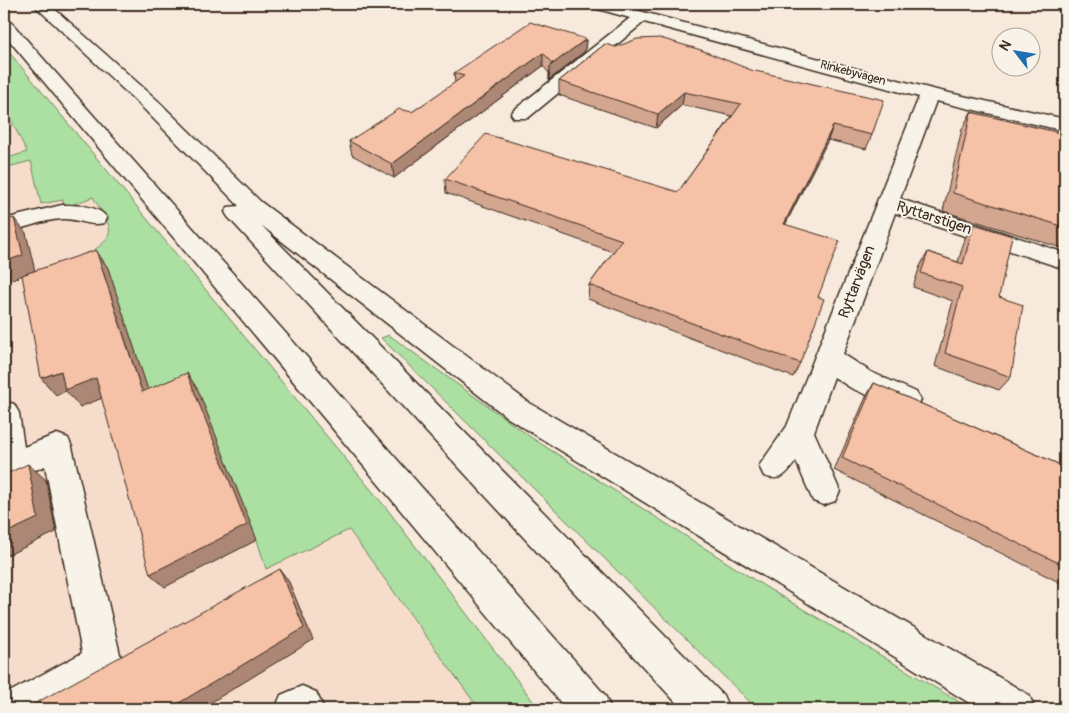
<svg xmlns="http://www.w3.org/2000/svg" width="1069" height="713" viewBox="0 0 1069 713" font-family="Pangolin,sans-serif">
	<rect width="100%" height="100%" fill="#f7e9db"/>
	<filter id="ink" filterUnits="userSpaceOnUse"><feTurbulence type="fractalNoise" baseFrequency=".02" numOctaves="2"/><feDisplacementMap in="SourceGraphic" scale="10" xChannelSelector="R" yChannelSelector="G"/><feConvolveMatrix kernelMatrix="1 2 1 2 8 2 1 2 1" color-interpolation-filters="sRGB"/></filter>
	<g filter="url(#ink)">
		<!-- built -->
		<path fill="#f6ddcb" d="M 4,106 L 27,152 L 4,159 Z
			M 31,161 L 63,200 L 63,207 L 93,196 L 110,227 L 110,235 L 101,246 L 86,255 L 108,268 L 145,381 L 198,390 L 257,540 L 266,569 L 349,530 L 479,709 L 4,709 L 4,168 Z"/>
		<!-- green -->
		<path fill="#abe0a2" stroke="#738560" d="M 4,46 L 387,509 L 539,709 L 479,709 L 349,530 L 266,569 L 257,540 L 132,415 L 86,255 C 122,234 110,227 93,197 L 63,208 L 63,200 L 41,204 L 31,161 L 4,168 L 4,159 L 27,152 L 4,106 Z
			M 389,335 L 532,438 L 764,586 L 971,709 L 757,709 L 381,338 Z"/>
		<g fill="none" stroke-linecap="round" stroke-linejoin="round">
			<defs>
				<path id="minor" d="M 588,4 L 613,4 L 932,89 L 1065,119 L 1065,131 L 936,101 L 900,199 L 1065,253 L 1065,269 L 895,213 L 843,354 L 871,372 L 916,392 L 921,400 L 916,408 L 906,412 L 851,388 L 834,377 L 814,432 L 840,491 L 835,501 L 824,505 L 813,501 L 796,461 C 786,475 781,482 764,476 L 759,466 L 787,426 L 919,97 L 644,22 L 528,118 L 514,118 L 511,114 L 514,110 L 630,18 L 591,7 Z
					M 62,205 C 76,205 99,205 107,218 L 104,223 C 90,227 77,218 62,219 C 42,220 23,229 4,233 L 4,219 Z
					M 4,401 L 14,404 L 19,413 L 24,447 L 57,434 L 68,438 L 72,447 L 122,663 L 116,676 L 57,709 L 4,709 L 4,695 L 82,653 L 45,466 L 4,483 Z
					M 302,686 L 316,692 L 324,709 L 275,709 L 281,695 Z"/>
				<path id="highway" d="M 33,4 L 49,4 L 156,99 L 261,202 L 528,402 L 1029,695 L 1035,709 L 979,709 L 508,418 L 261,225 L 723,695 L 729,709 L 682,709 L 228,217 L 225,212 L 228,207 L 239,206 L 142,107 Z
					M 4,19 L 10,21 L 605,695 L 611,709 L 566,709 L 4,34 Z"/>
			</defs>
			<!-- minor casing -->
			<use href="#minor" stroke="#3b2a1e" stroke-width="3"/>
			<!-- highway casing -->
			<use href="#highway" stroke="#3b2a1e" stroke-width="3"/>
			<!-- minor -->
			<use href="#minor" fill="#f7f3e8" fill-rule="evenodd"/>
			<!-- highway -->
			<use href="#highway" fill="#f7f3e8" fill-rule="evenodd"/>
		</g>
		<!-- wall -->
		<path fill="#d3a690" stroke="#3b2a1e" d="M 586,39 L 585,51 L 549,80 L 549,73 L 543,66 L 394,178 L 352,155 L 349,141 L 412,112 L 455,83 L 454,73 Z
			M 605,44 L 872,135 L 866,149 L 828,140 L 785,225 L 818,297 L 800,363 L 793,377 L 588,299 L 589,285 L 613,252 L 446,193 L 445,179 L 678,192 L 732,116 L 682,105 L 656,128 L 559,95 L 559,81 Z
			M 971,112 L 1065,134 L 1065,249 L 943,211 L 962,129 Z
			M 974,224 L 999,297 L 1011,377 L 999,390 L 935,366 L 953,301 L 913,287 L 920,266 L 928,252 L 958,262 L 965,238 Z
			M 874,383 L 1065,467 L 1065,585 L 834,470 L 866,397 Z"/>
		<!-- shaded-wall -->
		<path fill="#ac8775" stroke="#3b2a1e" d="M 586,39 L 585,51 L 549,80 L 550,66 Z
			M 543,53 L 543,66 L 394,178 L 392,164 Z
			M 684,92 L 682,105 L 656,128 L 658,114 Z
			M 833,126 L 828,140 L 778,239 L 784,224 Z
			M 14,218 L 26,233 L 35,271 L 4,282 L 4,262 Z
			M 96,250 L 108,268 L 154,408 L 142,392 Z
			M 61,371 L 96,378 L 110,395 L 80,407 L 66,391 L 56,395 L 41,378 Z
			M 187,373 L 198,390 L 257,540 L 165,587 L 150,574 Z
			M 28,464 L 46,480 L 56,532 L 4,557 L 4,534 Z
			M 280,569 L 289,582 L 313,640 L 200,709 L 169,709 Z"/>
		<!-- building -->
		<path fill="#f5c1a7" stroke="#3b2a1e" d="M 530,22 L 586,39 L 550,66 L 553,63 L 543,53 L 392,164 L 349,141 L 399,109 L 412,112 L 464,76 L 454,73 Z
			M 660,38 L 701,50 L 751,70 L 884,100 L 872,135 L 833,126 L 784,224 L 840,241 L 818,297 L 824,299 L 800,363 L 589,285 L 622,240 L 445,179 L 486,134 L 678,192 L 741,104 L 684,92 L 658,114 L 559,81 L 605,44 L 616,47 L 637,39 Z
			M 971,112 L 1065,134 L 1065,227 L 953,193 Z
			M 14,218 L 23,255 L 4,262 L 4,221 Z
			M 974,224 L 1012,236 L 999,297 L 1023,305 L 1011,377 L 945,353 L 962,287 L 921,273 L 928,252 L 963,264 Z
			M 96,250 L 142,392 L 187,373 L 247,525 L 150,574 L 96,378 L 65,390 L 61,371 L 41,378 L 22,275 Z
			M 874,383 L 1065,467 L 1065,566 L 842,458 Z
			M 28,464 L 38,518 L 4,534 L 4,475 Z
			M 280,569 L 304,628 L 169,709 L 25,709 Z"/>
	</g>
	<g text-anchor="middle" dominant-baseline="central" stroke-width="4" stroke-linejoin="round" paint-order="stroke">
		<!-- far-street labels -->
		<g font-size="12" fill="#3b2a1e" stroke="#f7f3e8">
			<text transform="translate(853 73) rotate(15)">Rinkebyvägen</text>
		</g>
		<!-- street labels -->
		<g font-size="15" fill="#3b2a1e" stroke="#f7f3e8">
			<text transform="translate(934 218) rotate(18)">Ryttarstigen</text>
			<text transform="translate(857 282) rotate(-69)">Ryttarvägen</text>
		</g>
	</g>
	<!-- margin -->
	<rect width="1069" height="713" fill="none" stroke="#f7f3e8" stroke-width="20"/>
	<rect x="10" y="10" width="1049" height="693" fill="none" stroke="#3b2a1e" stroke-width="2" filter="url(#ink)"/>
	<!-- north arrow -->
	<g transform="translate(1016 52) rotate(301)"><circle r="24" fill="#f7f3e8" stroke="#aca397"/>
	<path d="M0-4L9 19L0 12L-9 19Z" fill="#1f6fb2"/>
	<text y="-8" font-size="14" font-weight="bold" text-anchor="middle" fill="#3b2a1e">N</text>
	</g>
</svg>
